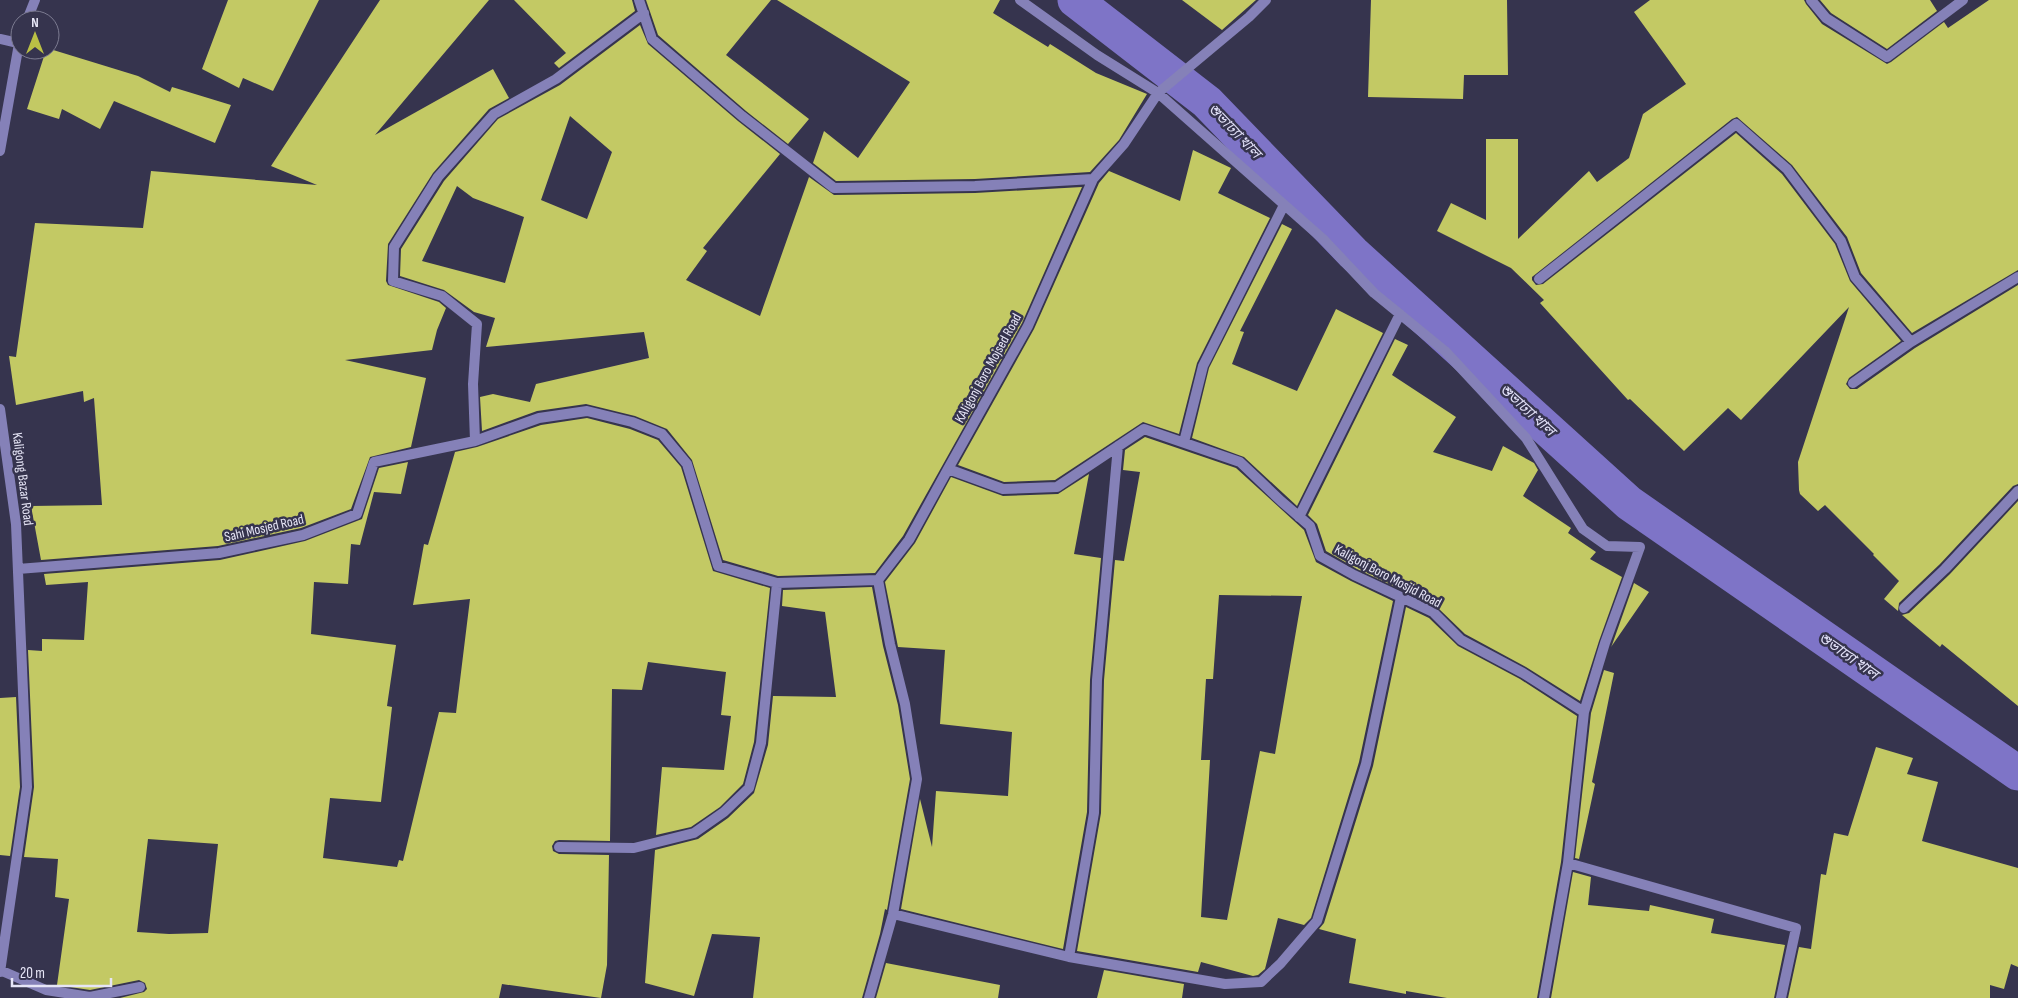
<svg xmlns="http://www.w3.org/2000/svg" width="2018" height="998" viewBox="0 0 2018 998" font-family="'Sofia Sans Condensed','Noto Sans Bengali',sans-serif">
	<rect width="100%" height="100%" fill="#36344e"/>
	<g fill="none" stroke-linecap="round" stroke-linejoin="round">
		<!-- canal -->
		<path stroke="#7e74c7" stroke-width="35" d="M 1075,0 L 1207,102 L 1353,253 L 1629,503 L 2018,773"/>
	</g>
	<!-- building -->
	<path fill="#c3c964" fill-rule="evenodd" d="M 228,0 L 319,0 L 273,91 L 243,78 L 239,88 L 202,69 Z
		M 380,0 L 489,0 L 375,135 L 493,69 L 509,98 L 489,109 L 433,173 L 388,244 L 386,281 L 388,285 L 439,302 L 446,308 L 437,330 L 432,350 L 345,360 L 426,378 L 411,447 L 370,457 L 351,509 L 301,528 L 218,546 L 41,560 L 31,506 L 102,505 L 94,398 L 84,402 L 83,391 L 16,405 L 9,356 L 16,357 L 35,223 L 143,228 L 151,171 L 317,185 L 271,166 Z
		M 514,0 L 632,0 L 635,11 L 559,68 L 554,63 L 566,53 Z
		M 646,0 L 771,0 L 726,55 L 809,119 L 788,144 L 746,111 L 658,35 Z
		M 777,0 L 1000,0 L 993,13 L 1048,47 L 1050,44 L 1096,73 L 1147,94 L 1119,140 L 1090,172 L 975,179 L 836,181 L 813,163 L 824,131 L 858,158 L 910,82 Z
		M 1182,0 L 1256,0 L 1222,30 Z
		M 1371,0 L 1507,0 L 1508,75 L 1464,75 L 1463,99 L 1368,97 Z
		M 1650,0 L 1804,0 L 1806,4 L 1822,24 L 1887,64 L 1891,62 L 1944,22 L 1948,28 L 1989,0 L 2018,0 L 2018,270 L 1912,333 L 1861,273 L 1847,237 L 1792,165 L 1737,117 L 1732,119 L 1532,277 L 1532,280 L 1536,285 L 1543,284 L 1736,133 L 1782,174 L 1835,244 L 1850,281 L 1901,341 L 1849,378 L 1846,384 L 1850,389 L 1857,389 L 1915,348 L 2018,285 L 2018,484 L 2013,486 L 1940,564 L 1899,603 L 1898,611 L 1884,599 L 1899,581 L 1873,555 L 1874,554 L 1825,505 L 1818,511 L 1800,494 L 1799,490 L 1798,462 L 1849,307 L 1741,420 L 1728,408 L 1684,451 L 1630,399 L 1628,400 L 1540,303 L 1544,300 L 1511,268 L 1437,231 L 1451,203 L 1486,220 L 1486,139 L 1518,139 L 1518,239 L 1589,171 L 1597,182 L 1629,158 L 1643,114 L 1686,84 L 1634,12 Z
		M 1820,0 L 1930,0 L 1937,11 L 1887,49 L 1831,13 Z
		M 640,25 L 648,44 L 738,121 L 780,154 L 703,248 L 707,251 L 686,280 L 760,316 L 809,177 L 834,195 L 975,193 L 1082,187 L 1022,323 L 903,536 L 875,573 L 778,576 L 723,560 L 692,460 L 667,429 L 635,416 L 586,404 L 537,411 L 482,431 L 480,397 L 493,394 L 530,402 L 536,384 L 649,358 L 644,332 L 486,347 L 495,318 L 474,312 L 444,290 L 400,276 L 401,249 L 444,181 L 498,119 L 560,85 ZM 570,116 L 612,152 L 587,219 L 541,200 ZM 457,186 L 473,198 L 524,217 L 505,283 L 422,261 Z
		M 50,49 L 138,76 L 170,92 L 172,87 L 231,105 L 215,143 L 114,101 L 100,129 L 62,109 L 59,119 L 27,109 L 46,50 Z
		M 1193,150 L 1231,168 L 1218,193 L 1270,218 L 1197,363 L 1179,434 L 1143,422 L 1055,480 L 1004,482 L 958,465 L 1034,329 L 1099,183 L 1109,171 L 1180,201 Z
		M 1282,224 L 1292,229 L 1240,331 L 1244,332 L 1232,364 L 1297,391 L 1336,309 L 1383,333 L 1297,506 L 1244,457 L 1192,438 L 1209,368 Z
		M 1395,339 L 1408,345 L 1392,375 L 1456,417 L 1433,452 L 1492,471 L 1503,446 L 1534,463 L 1538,470 L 1523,496 L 1571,528 L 1568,533 L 1596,552 L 1590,559 L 1622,577 L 1599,641 L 1580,701 L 1526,667 L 1465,634 L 1436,606 L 1357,569 L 1326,551 L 1317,524 L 1308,515 Z
		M 587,418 L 630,429 L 658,440 L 681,467 L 713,571 L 770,588 L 754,742 L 743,784 L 720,807 L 691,827 L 656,835 L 662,767 L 724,770 L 731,716 L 721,715 L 726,672 L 648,662 L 642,690 L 612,689 L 610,841 L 559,840 L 555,841 L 552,846 L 553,851 L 559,854 L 609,855 L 607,965 L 601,998 L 502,984 L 499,998 L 120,998 L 144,992 L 147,989 L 145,983 L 139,980 L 90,990 L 57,985 L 69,899 L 55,897 L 58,859 L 24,857 L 34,787 L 28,650 L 42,651 L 42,639 L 84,640 L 88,582 L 46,585 L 44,574 L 220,560 L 305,541 L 362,519 L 379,468 L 408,462 L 401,494 L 374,492 L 360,545 L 351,544 L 348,584 L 314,582 L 311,634 L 396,645 L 387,706 L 392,707 L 381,802 L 330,798 L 323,858 L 397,867 L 399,860 L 403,861 L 439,712 L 456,713 L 470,599 L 413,605 L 424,544 L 428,545 L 455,452 L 477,447 L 541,425 ZM 148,839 L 218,844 L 208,933 L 169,934 L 137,932 Z
		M 1145,437 L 1236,468 L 1304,530 L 1316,562 L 1351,581 L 1393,601 L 1359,762 L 1311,918 L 1304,925 L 1278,918 L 1265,969 L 1258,975 L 1253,976 L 1201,962 L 1198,972 L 1077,951 L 1101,813 L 1104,680 L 1115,560 L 1124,561 L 1140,472 L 1123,470 L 1125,450 ZM 1219,595 L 1302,596 L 1275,754 L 1260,751 L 1227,920 L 1201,917 L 1210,760 L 1201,760 L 1206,679 L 1213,679 Z
		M 1089,474 L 1074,554 L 1101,558 L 1090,680 L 1087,812 L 1063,949 L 901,909 L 920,799 L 932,847 L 936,791 L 1008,796 L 1012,732 L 940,724 L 945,650 L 898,647 L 885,582 L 915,543 L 951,477 L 1003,496 L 1058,494 Z
		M 2018,501 L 2018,706 L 1942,644 L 1940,647 L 1902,615 L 1909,613 L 1950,574 Z
		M 1634,583 L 1649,592 L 1611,647 L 1612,645 Z
		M 872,587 L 883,646 L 898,705 L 910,779 L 887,910 L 885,909 L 880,934 L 862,998 L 753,998 L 760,937 L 712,934 L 694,996 L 645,983 L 655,850 L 698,839 L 728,818 L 754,793 L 768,745 L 773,696 L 836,697 L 825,612 L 782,606 L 783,590 Z
		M 1406,607 L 1429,618 L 1458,646 L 1520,679 L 1577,716 L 1561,862 L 1537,998 L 1447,998 L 1406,991 L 1406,994 L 1349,983 L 1356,939 L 1319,929 L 1324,923 L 1373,766 Z
		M 1604,670 L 1614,673 L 1592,782 L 1595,784 L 1579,859 L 1575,858 L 1591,713 Z
		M 16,697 L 20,787 L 10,856 L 0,855 L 0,698 Z
		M 1876,747 L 1913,758 L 1907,774 L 1938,782 L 1922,841 L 2018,868 L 2018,967 L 2011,964 L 2004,989 L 1990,985 L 1990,998 L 1788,998 L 1799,947 L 1811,949 L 1821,874 L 1826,875 L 1834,833 L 1848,836 Z
		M 1573,872 L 1591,877 L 1588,905 L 1649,911 L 1650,905 L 1714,919 L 1711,933 L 1785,945 L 1774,998 L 1551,998 Z
		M 886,963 L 1000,985 L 998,998 L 876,998 Z
		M 1104,970 L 1184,984 L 1182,998 L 1097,998 Z"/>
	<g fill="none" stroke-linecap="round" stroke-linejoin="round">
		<!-- minor -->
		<path stroke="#8581b8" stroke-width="10" d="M 639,0 L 652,39 L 742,116 L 834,188 L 975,186 L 1093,179
			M 1020,0 L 1097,55 L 1158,93 L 1323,239 L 1374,293 L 1445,351 L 1526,438 L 1583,529 L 1607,546 L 1640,547 L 1605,643 L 1584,712 L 1568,863 L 1544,998
			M 1266,0 L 1249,17 L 1158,93 L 1124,144 L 1093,179 L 1028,326 L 948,469 L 1003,489 L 1057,487 L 1144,429 L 1240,462 L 1281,501 L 1310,526 L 1320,556 L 1354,575 L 1433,612 L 1461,640 L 1523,673 L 1584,712
			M 1811,0 L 1826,18 L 1887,57 L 1963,0
			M 644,13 L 556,79 L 494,114 L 438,177 L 394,247 L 393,281 L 442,296 L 477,324 L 473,384 L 475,441 L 539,418 L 587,411 L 632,422 L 662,434 L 687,464 L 718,566 L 777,583 L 878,580 L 909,540 L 948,469
			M 27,20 L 35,0
			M 0,39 L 18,43
			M 0,151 L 20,38
			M 1539,279 L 1736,124 L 1787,169 L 1841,241 L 1855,277 L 1911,342
			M 1853,383 L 1911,342 L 2018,277
			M 0,409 L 16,524 L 27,787 L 0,972
			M 1184,442 L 1203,366 L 1284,205
			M 1299,517 L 1400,314
			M 18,569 L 219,553 L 303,535 L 357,514 L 374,462 L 475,441
			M 1904,608 L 1945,569 L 2018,491
			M 559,847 L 634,848 L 694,833 L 724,812 L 749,788 L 761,743 L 777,583
			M 1568,863 L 1796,928 L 1781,998
			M 893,914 L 1069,957 L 1225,984 L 1261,982 L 1281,963 L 1317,921 L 1366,764 L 1401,597
			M 1069,957 L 1094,813 L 1097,680 L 1118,446
			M 0,970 L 46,990 L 90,997 L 140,987
			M 869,998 L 893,914 L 917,779 L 905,704 L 890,644 L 878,580"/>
	</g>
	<g text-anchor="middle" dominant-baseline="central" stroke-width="5" stroke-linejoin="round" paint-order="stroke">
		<!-- street labels -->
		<g font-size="14" fill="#e6e5f6" stroke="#36344e">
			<text transform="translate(988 368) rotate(-61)">KAligonj Boro Mojsed Road</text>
			<text transform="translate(23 479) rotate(83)">Kaligong Bazar Road</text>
			<text transform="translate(264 528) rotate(-13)">Sahi Mosjed Road</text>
			<text transform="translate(1388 576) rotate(28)">Kaligonj Boro Mosjid Road</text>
		</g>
		<!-- water labels -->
		<g font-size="15" font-style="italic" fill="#dfdef5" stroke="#36344e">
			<text transform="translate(1234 131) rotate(46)">শুভাঢ্যা খাল</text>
			<text transform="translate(1527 410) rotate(42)">শুভাঢ্যা খাল</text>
			<text transform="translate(1848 656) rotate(35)">শুভাঢ্যা খাল</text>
		</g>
	</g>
	<!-- north arrow -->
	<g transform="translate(35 35)"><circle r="24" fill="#36344e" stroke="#7c7b91"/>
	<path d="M0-4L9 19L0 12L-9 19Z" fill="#bac045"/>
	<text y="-8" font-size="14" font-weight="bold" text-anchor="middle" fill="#e6e5f6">N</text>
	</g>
	<!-- scale -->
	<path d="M12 978v8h99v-8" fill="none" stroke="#e6e5f6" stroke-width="2.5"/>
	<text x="20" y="978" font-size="15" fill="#e6e5f6" stroke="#36344e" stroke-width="4" paint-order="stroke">20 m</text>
</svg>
